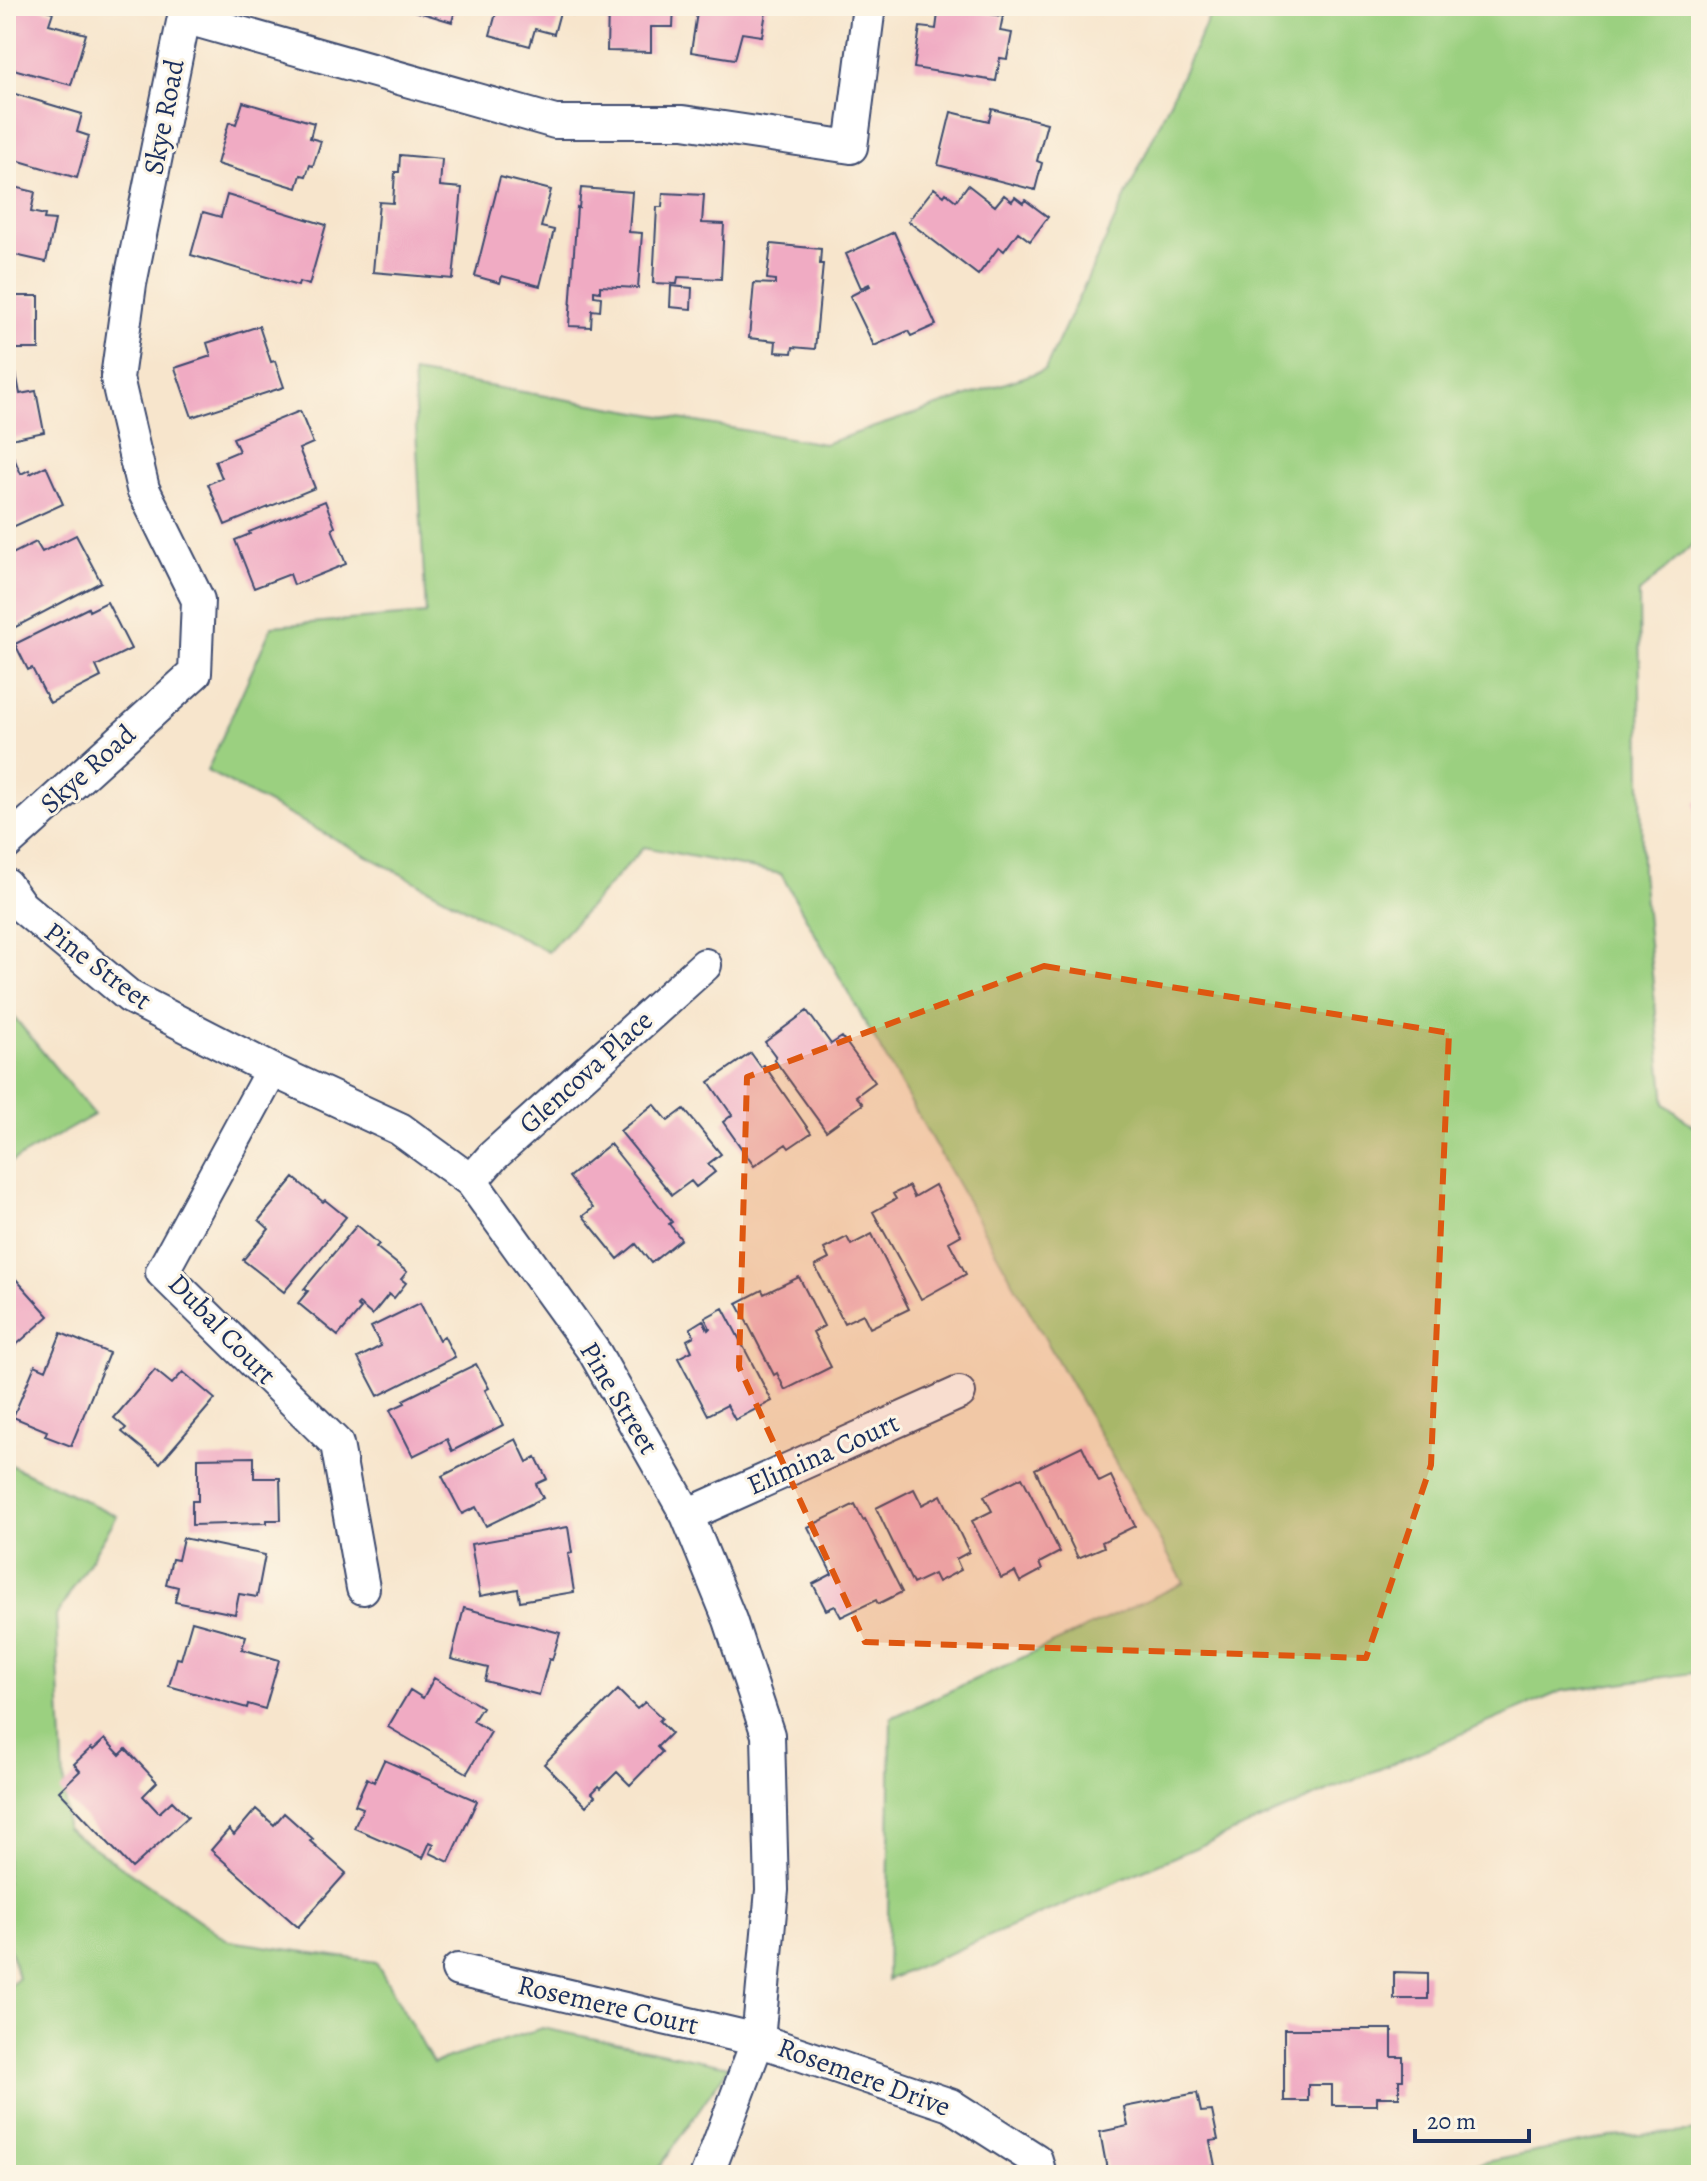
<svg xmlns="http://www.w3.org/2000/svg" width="1707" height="2181" viewBox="0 0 1707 2181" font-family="Alegreya,serif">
	<rect width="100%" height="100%" fill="#fcf5e5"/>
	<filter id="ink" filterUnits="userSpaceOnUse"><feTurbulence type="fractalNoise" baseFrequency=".0125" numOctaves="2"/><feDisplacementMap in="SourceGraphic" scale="16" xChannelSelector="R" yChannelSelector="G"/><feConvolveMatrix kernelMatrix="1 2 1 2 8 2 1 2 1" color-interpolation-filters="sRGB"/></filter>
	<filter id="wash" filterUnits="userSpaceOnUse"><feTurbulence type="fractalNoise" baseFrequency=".006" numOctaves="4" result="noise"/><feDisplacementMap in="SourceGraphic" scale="32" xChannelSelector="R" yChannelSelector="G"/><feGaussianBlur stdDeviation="1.8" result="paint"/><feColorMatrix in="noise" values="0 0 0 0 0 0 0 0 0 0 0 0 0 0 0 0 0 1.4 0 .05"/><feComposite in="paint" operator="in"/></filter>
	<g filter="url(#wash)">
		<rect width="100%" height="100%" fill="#f7e5cc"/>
		<!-- green -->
		<path fill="#9bd080" stroke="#5b806f" stroke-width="2" d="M 1211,6 L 1701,6 L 1701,537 L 1639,593 L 1642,873 L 1665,1104 L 1701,1132 L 1701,1672 L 1562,1691 L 887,1980 L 891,1718 L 1184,1583 L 781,874 L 644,847 L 548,952 L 207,771 L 272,626 L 426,614 L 413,373 L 824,444 L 1045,370 L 1210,15 Z
			M 6,1007 L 94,1115 L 6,1165 Z
			M 6,1463 L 117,1516 L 56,1616 L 66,1828 L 229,1941 L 376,1962 L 433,2063 L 542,2028 L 729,2066 L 654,2175 L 6,2175 L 6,1989 L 18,1978 L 6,1935 Z
			M 1701,2131 L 1701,2175 L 1421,2175 L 1610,2137 Z"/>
		<g id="blocks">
			<!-- building -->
			<path fill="#f0abc3" d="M 6,6 L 33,6 L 53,12 L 49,24 L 86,34 L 71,85 L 6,67 Z
				M 398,6 L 456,6 L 452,22 Z
				M 498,6 L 575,6 L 572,15 L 560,12 L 554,34 L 535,29 L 530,46 L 490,35 Z
				M 608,6 L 674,6 L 673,27 L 651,27 L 651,52 L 607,51 Z
				M 698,6 L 767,6 L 762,36 L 742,33 L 735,59 L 691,52 Z
				M 939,6 L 1003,16 L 1000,31 L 1012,33 L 1007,59 L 1000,58 L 996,81 L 914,68 L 920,27 L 936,29 Z
				M 15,94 L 82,114 L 77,132 L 89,136 L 77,178 L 6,157 L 6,106 L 11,108 Z
				M 243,102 L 314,123 L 310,138 L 321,141 L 313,166 L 310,165 L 306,176 L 301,175 L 297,188 L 217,164 L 229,122 L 236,124 Z
				M 992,109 L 1047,123 L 1037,161 L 1042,163 L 1035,190 L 938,165 L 951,112 L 989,121 Z
				M 400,155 L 442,159 L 440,186 L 462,188 L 453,279 L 373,272 L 379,202 L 393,203 L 395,172 L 399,172 Z
				M 500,177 L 551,190 L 541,227 L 554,230 L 540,286 L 502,276 L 500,283 L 475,276 Z
				M 6,185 L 35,192 L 31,212 L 45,215 L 44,219 L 55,220 L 46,262 L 6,253 Z
				M 968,185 L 995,206 L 1004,195 L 1012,201 L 1015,197 L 1023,203 L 1025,200 L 1048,217 L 1030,241 L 1018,232 L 1004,251 L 999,247 L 978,275 L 908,221 L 934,188 L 944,196 L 946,193 L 956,201 Z
				M 581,188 L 632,192 L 629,232 L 642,233 L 638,288 L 600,286 L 600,292 L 594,291 L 594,296 L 601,297 L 600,311 L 592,310 L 591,327 L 569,326 L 577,207 L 579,208 Z
				M 663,193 L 704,195 L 702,223 L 724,224 L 721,279 L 678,277 L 677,284 L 653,283 L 657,207 L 662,207 Z
				M 227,195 L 326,225 L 309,285 L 299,282 L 298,286 L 191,255 L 203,212 L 221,217 Z
				M 894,232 L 936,325 L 911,336 L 908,331 L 874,346 L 850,296 L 870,286 L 869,284 L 861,288 L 846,254 Z
				M 771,244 L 821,249 L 820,264 L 823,264 L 815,349 L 793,347 L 792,353 L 775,352 L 776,341 L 749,338 L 754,283 L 775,284 L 775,280 L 767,279 Z
				M 671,286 L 692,288 L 691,309 L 670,307 Z
				M 6,296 L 39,296 L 39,349 L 6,349 Z
				M 259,326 L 271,362 L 275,361 L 284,387 L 192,417 L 175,368 L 211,356 L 207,343 Z
				M 16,373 L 20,394 L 36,391 L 44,432 L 6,440 L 6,375 Z
				M 300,411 L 313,443 L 299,449 L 315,488 L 225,525 L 208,484 L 222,478 L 215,461 L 239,451 L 233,438 Z
				M 13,456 L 21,474 L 29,470 L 30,474 L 46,466 L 63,504 L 6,530 L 6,459 Z
				M 325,501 L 335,527 L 332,529 L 346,564 L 294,585 L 290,574 L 254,588 L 235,540 L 250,534 L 249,532 Z
				M 76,535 L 101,582 L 10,630 L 6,622 L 6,557 L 36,542 L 42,552 Z
				M 107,602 L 131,649 L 96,666 L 101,677 L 50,703 L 32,668 L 28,670 L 15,644 L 88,608 L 89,611 Z
				M 1695,801 L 1701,801 L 1701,822 L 1696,822 Z
				M 807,1011 L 831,1044 L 842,1037 L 875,1082 L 856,1096 L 863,1104 L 826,1131 L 774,1059 L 776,1057 L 765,1042 Z
				M 751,1053 L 761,1067 L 764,1065 L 811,1133 L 789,1148 L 786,1144 L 754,1166 L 723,1122 L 732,1115 L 709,1082 Z
				M 654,1104 L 668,1121 L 684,1109 L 721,1154 L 708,1164 L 715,1172 L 696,1187 L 691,1181 L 672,1195 L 620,1131 Z
				M 610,1144 L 672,1222 L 669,1224 L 681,1239 L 651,1263 L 636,1244 L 618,1259 L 583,1216 L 593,1208 L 569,1177 Z
				M 294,1178 L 323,1202 L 325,1200 L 346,1217 L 284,1292 L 243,1260 L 269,1229 L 259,1220 Z
				M 935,1185 L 961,1235 L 949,1242 L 966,1274 L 921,1299 L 873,1212 L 896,1199 L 893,1194 L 909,1186 L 914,1197 Z
				M 357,1225 L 379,1244 L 376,1247 L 407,1272 L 401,1279 L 406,1283 L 394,1298 L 389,1294 L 372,1315 L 359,1304 L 357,1306 L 361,1309 L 338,1336 L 298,1303 L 308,1291 L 304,1289 Z
				M 872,1234 L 909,1309 L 870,1328 L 863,1314 L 844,1323 L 815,1266 L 829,1259 L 824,1249 L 847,1237 L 851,1245 Z
				M 14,1277 L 49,1316 L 6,1354 L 6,1285 Z
				M 799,1277 L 824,1326 L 813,1332 L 831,1367 L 785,1390 L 777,1373 L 774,1375 L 737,1303 L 762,1290 L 764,1294 Z
				M 420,1303 L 439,1340 L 444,1336 L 455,1357 L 378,1396 L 358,1358 L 381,1346 L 371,1327 Z
				M 723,1308 L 772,1401 L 735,1420 L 727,1405 L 708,1415 L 678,1358 L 692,1351 L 687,1340 L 694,1336 L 690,1328 L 703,1320 L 708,1330 L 710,1328 L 705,1318 Z
				M 61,1333 L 109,1353 L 71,1446 L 45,1436 L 47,1431 L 13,1417 L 35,1365 L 46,1370 Z
				M 476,1364 L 489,1388 L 485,1390 L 503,1425 L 452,1451 L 447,1439 L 413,1456 L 390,1410 L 405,1403 L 403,1400 Z
				M 155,1370 L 172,1384 L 183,1372 L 215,1399 L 160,1463 L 122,1432 L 126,1428 L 114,1418 Z
				M 516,1439 L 527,1462 L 536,1457 L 547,1479 L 536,1484 L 543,1498 L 486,1526 L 476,1507 L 462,1514 L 442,1476 Z
				M 1082,1446 L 1099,1482 L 1111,1476 L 1135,1526 L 1102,1542 L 1104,1547 L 1078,1558 L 1035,1469 Z
				M 254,1457 L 254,1478 L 280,1478 L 281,1520 L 267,1520 L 267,1523 L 192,1525 L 192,1501 L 198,1501 L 198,1458 Z
				M 1022,1477 L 1060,1552 L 1039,1563 L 1042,1570 L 1020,1582 L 1015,1572 L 1001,1578 L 972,1521 L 992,1511 L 984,1496 Z
				M 914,1489 L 922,1505 L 941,1495 L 969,1552 L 956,1559 L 961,1570 L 938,1582 L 934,1574 L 913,1584 L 876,1508 Z
				M 855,1504 L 863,1520 L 865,1519 L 902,1592 L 878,1604 L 876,1600 L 841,1617 L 835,1606 L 826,1610 L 813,1584 L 832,1574 L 808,1527 Z
				M 568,1527 L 572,1553 L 568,1554 L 574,1592 L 520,1601 L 518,1589 L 480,1596 L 471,1544 Z
				M 183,1538 L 265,1555 L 257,1597 L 239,1594 L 235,1614 L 175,1602 L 178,1587 L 166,1584 L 172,1559 L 178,1560 Z
				M 464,1608 L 560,1633 L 552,1660 L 549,1659 L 539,1695 L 485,1681 L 488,1668 L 451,1659 Z
				M 192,1621 L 246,1636 L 242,1649 L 279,1660 L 265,1709 L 248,1704 L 247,1708 L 169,1686 L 177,1658 L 181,1659 Z
				M 434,1678 L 482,1707 L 473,1721 L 491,1732 L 467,1773 L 388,1727 L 410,1690 L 423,1698 Z
				M 618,1690 L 637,1709 L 645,1702 L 662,1718 L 659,1721 L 671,1733 L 657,1747 L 662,1752 L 630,1785 L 617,1772 L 601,1788 L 599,1786 L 592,1793 L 595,1796 L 586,1806 L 544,1764 Z
				M 105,1739 L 120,1755 L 126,1749 L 157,1782 L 143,1796 L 159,1813 L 172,1801 L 188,1817 L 132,1868 L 59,1791 L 80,1771 L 74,1764 L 91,1748 L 93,1750 Z
				M 384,1760 L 477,1801 L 449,1862 L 430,1853 L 434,1844 L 430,1842 L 423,1858 L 354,1828 L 363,1808 L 355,1805 L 367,1778 L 374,1782 Z
				M 256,1809 L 274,1825 L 284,1813 L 313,1839 L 310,1841 L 346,1873 L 298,1927 L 211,1850 L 229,1829 L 234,1835 Z
				M 1394,1972 L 1428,1973 L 1428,1999 L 1394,1999 Z
				M 1284,2029 L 1392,2029 L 1392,2057 L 1403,2057 L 1403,2080 L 1399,2080 L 1399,2097 L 1377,2097 L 1377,2105 L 1332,2105 L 1332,2085 L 1308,2085 L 1308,2101 L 1284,2101 Z
				M 1197,2093 L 1201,2112 L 1212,2111 L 1218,2140 L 1210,2141 L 1215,2166 L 1170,2175 L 1108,2175 L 1100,2132 L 1128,2126 L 1124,2107 Z"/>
		</g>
	</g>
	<g filter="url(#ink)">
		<use href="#blocks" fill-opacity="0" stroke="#3c4a6e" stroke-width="2"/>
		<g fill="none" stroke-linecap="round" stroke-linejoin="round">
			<defs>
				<path id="street" d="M 6,844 L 195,673 L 198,600 L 143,489 L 117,378 L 130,284 L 184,17 L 555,122 L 683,122 L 851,147 L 869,6
					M 6,885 L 21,906 L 130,997 L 272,1070 L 400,1129 L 471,1181 L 595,1353 L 687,1515 L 730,1620 L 768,1735 L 772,1890 L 758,2040 L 707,2175
					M 272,1070 L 162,1272 L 337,1444 L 363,1588
					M 471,1181 L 493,1156 L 705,965
					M 687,1515 L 959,1393
					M 458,1970 L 758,2040 L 950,2105 L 1036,2160 L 1040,2175"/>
			</defs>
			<!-- street casing -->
			<use href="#street" stroke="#3c4a6e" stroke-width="36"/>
			<!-- street -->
			<use href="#street" stroke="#fff" stroke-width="32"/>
		</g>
	</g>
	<!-- marked area -->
	<path fill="#de5710" fill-opacity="0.2" stroke="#de5710" stroke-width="6" stroke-dasharray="16 10" stroke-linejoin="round" d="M 1044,966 L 1449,1033 L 1431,1465 L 1366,1658 L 865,1642 L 739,1367 L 747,1077 Z"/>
	<g text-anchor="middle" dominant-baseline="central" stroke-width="6" stroke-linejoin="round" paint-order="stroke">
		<!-- street labels -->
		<g font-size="28" fill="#1b2f5e" stroke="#fcf5e5">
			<text transform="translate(164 117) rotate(-79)">Skye Road</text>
			<text transform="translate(88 769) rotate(-42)">Skye Road</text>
			<text transform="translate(98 966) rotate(37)">Pine Street</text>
			<text transform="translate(586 1072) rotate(-42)">Glencova Place</text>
			<text transform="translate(222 1329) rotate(46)">Dubal Court</text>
			<text transform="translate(619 1398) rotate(59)">Pine Street</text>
			<text transform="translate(823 1454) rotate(-24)">Elimina Court</text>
			<text transform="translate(608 2005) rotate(13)">Rosemere Court</text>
			<text transform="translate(864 2077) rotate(20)">Rosemere Drive</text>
		</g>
	</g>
	<!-- margin -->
	<rect width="1707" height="2181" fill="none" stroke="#fcf5e5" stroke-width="32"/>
	<!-- scale -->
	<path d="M1415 2129v12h114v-12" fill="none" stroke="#1b2f5e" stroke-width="4"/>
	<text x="1427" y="2129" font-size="24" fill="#1b2f5e" stroke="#fcf5e5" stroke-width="6" paint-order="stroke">20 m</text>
</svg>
